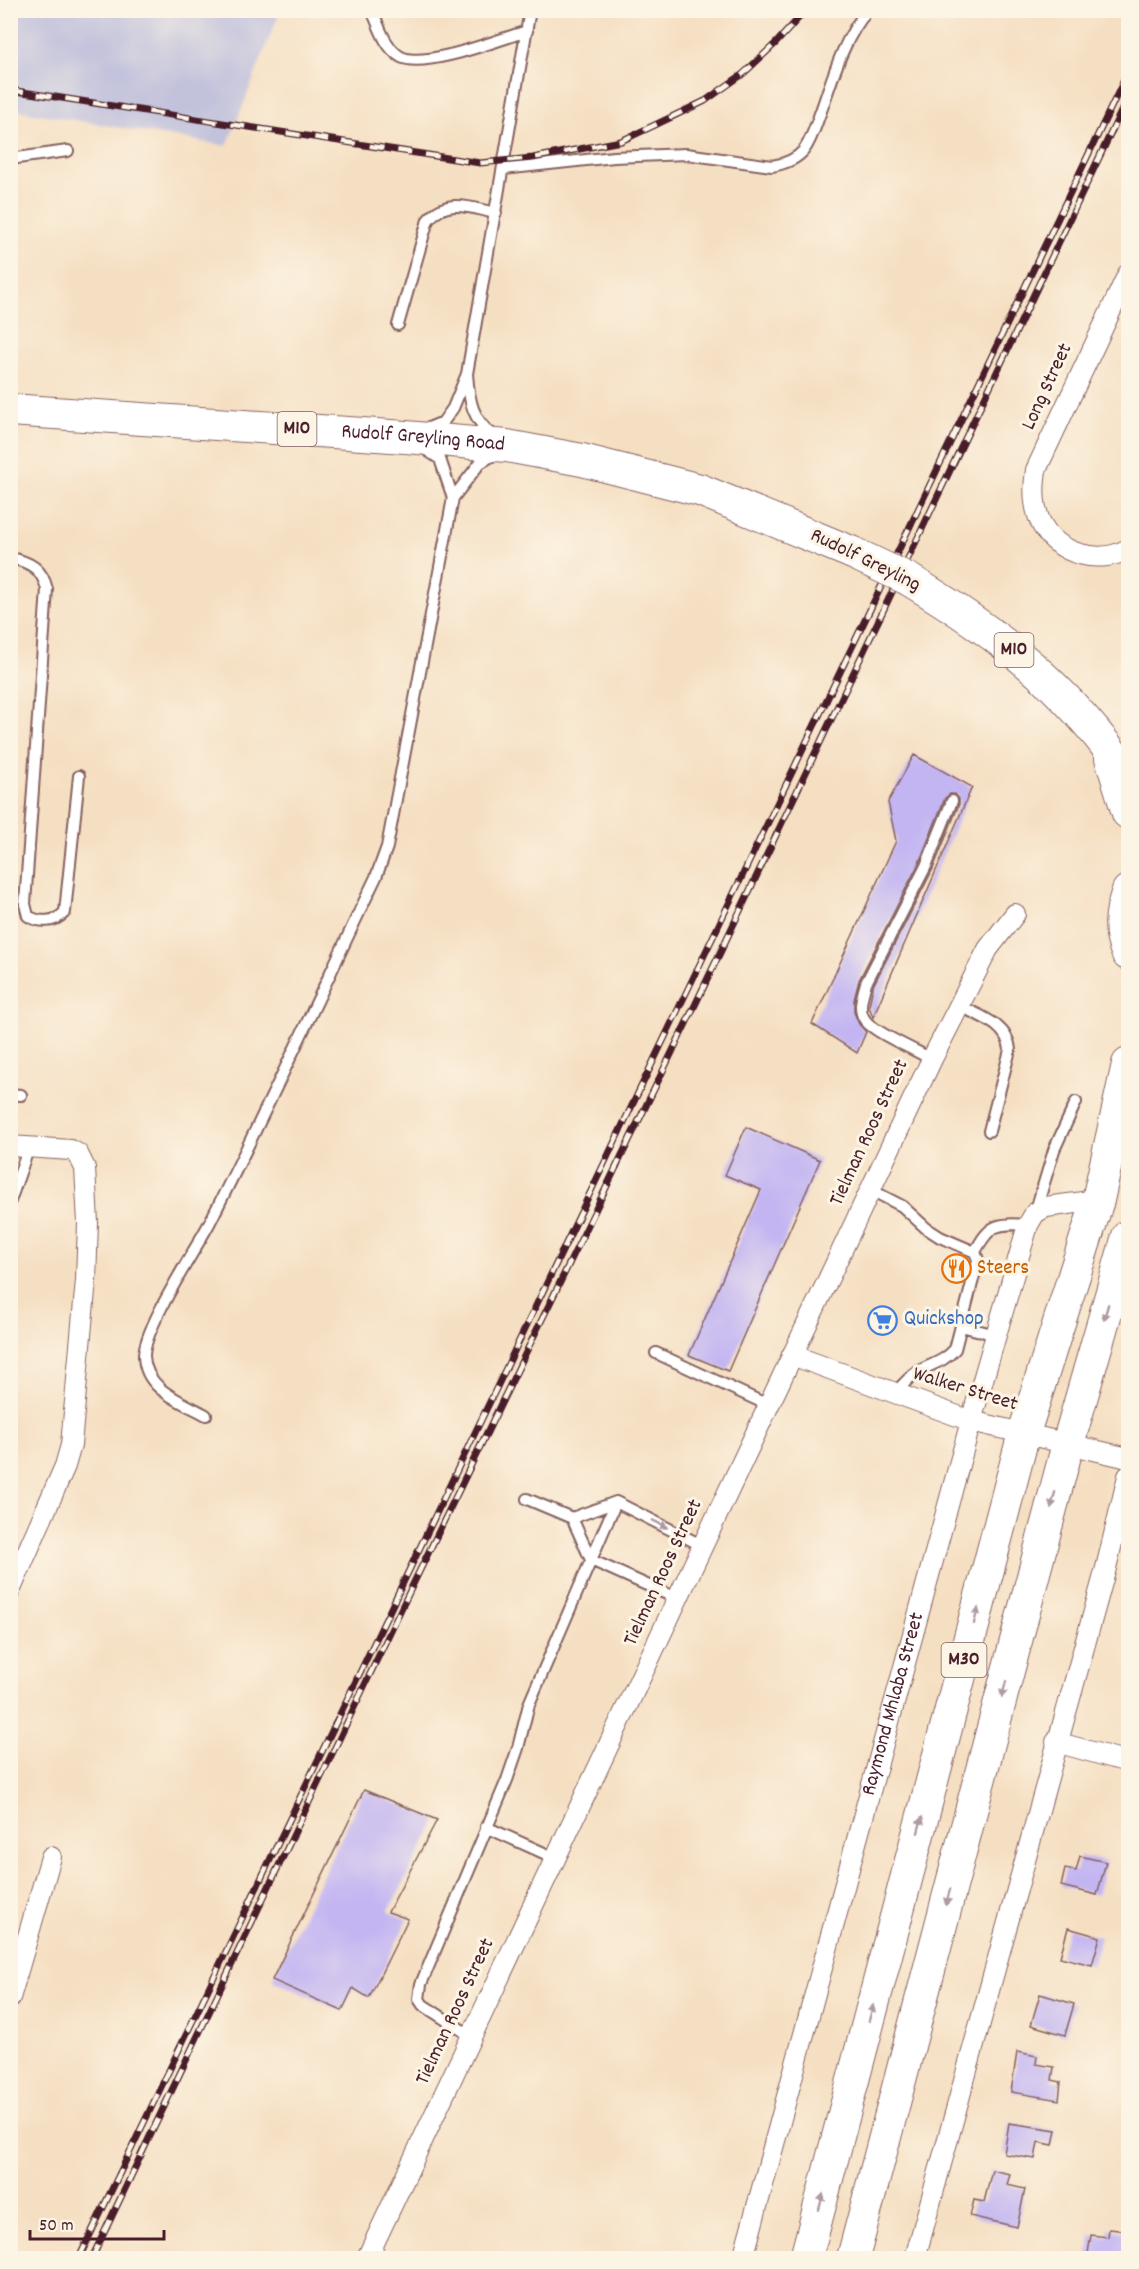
<svg xmlns="http://www.w3.org/2000/svg" width="1139" height="2269" viewBox="0 0 1139 2269" font-family="Dekko,sans-serif">
	<rect width="100%" height="100%" fill="#fcf5e5"/>
	<filter id="ink" filterUnits="userSpaceOnUse"><feTurbulence type="fractalNoise" baseFrequency=".0167" numOctaves="2"/><feDisplacementMap in="SourceGraphic" scale="12" xChannelSelector="R" yChannelSelector="G"/><feConvolveMatrix kernelMatrix="1 2 1 2 8 2 1 2 1" color-interpolation-filters="sRGB"/></filter>
	<filter id="wash" filterUnits="userSpaceOnUse"><feTurbulence type="fractalNoise" baseFrequency=".008" numOctaves="4" result="noise"/><feDisplacementMap in="SourceGraphic" scale="24" xChannelSelector="R" yChannelSelector="G"/><feGaussianBlur stdDeviation="1.35" result="paint"/><feColorMatrix in="noise" values="0 0 0 0 0 0 0 0 0 0 0 0 0 0 0 0 0 1.4 0 .05"/><feComposite in="paint" operator="in"/></filter>
	<g filter="url(#wash)">
		<rect width="100%" height="100%" fill="#f5dfc2"/>
		<!-- industrial -->
		<path fill="#c2c2dc" d="M 10,11 L 11,10 L 280,11 L 227,146 L 11,109 Z"/>
		<g id="blocks">
			<!-- building -->
			<path fill="#c3b5f2" d="M 914,755 L 972,787 L 873,1017 L 869,1006 L 873,986 L 933,869 L 959,804 L 959,799 L 955,794 L 950,794 L 945,798 L 919,863 L 859,980 L 854,1000 L 854,1012 L 859,1024 L 866,1032 L 857,1053 L 812,1024 L 896,841 L 888,802 Z
				M 746,1127 L 820,1160 L 728,1371 L 689,1355 L 761,1190 L 725,1175 Z
				M 364,1790 L 437,1820 L 388,1912 L 408,1919 L 369,1998 L 353,1988 L 342,2011 L 272,1980 Z
				M 1080,1856 L 1106,1862 L 1097,1895 L 1061,1886 L 1065,1869 L 1076,1871 Z
				M 1068,1928 L 1100,1937 L 1092,1965 L 1060,1957 Z
				M 1040,1994 L 1074,2004 L 1065,2035 L 1031,2025 Z
				M 1017,2052 L 1037,2056 L 1036,2064 L 1054,2067 L 1052,2080 L 1061,2082 L 1059,2100 L 1011,2092 Z
				M 1009,2123 L 1056,2130 L 1053,2145 L 1038,2142 L 1035,2159 L 1004,2154 Z
				M 992,2170 L 1010,2174 L 1007,2185 L 1025,2189 L 1017,2227 L 970,2216 L 974,2200 L 984,2202 Z
				M 1109,2229 L 1128,2231 L 1128,2259 L 1087,2259 L 1091,2235 L 1108,2237 Z"/>
		</g>
	</g>
	<g filter="url(#ink)">
		<use href="#blocks" fill-opacity="0" stroke="#866260" stroke-width="1.5"/>
		<g fill="none" stroke-linecap="round" stroke-linejoin="round">
			<defs>
				<path id="lane" d="M 372,10 C 379,26 385,48 401,57 C 425,69 500,39 527,31
					M 10,159 L 68,151
					M 503,169 L 614,157 L 686,154 L 772,166 C 784,164 796,160 804,150 C 812,139 816,124 821,111 C 833,77 843,39 868,10
					M 398,325 L 428,220 C 447,197 471,208 496,213
					M 467,374 C 469,400 472,420 494,436
					M 426,429 L 443,422 L 453,408 L 467,374 L 530,10
					M 422,447 L 440,459 L 453,498
					M 10,558 C 31,562 42,569 47,589 L 25,904 L 28,916 C 40,923 55,923 65,912 L 79,776
					M 958,1005 C 979,1016 1008,1024 1010,1050 L 989,1131
					M 932,1059 C 918,1052 872,1031 865,1020 C 857,1009 863,994 866,983 L 926,866 L 952,801
					M 10,1094 L 21,1095
					M 869,1189 L 902,1206 L 926,1228 L 940,1237 L 975,1252 L 978,1260 L 955,1349 C 944,1362 931,1364 917,1372 C 908,1378 902,1386 895,1393
					M 10,1201 L 29,1147
					M 1035,1213 L 1054,1150 L 1076,1102
					M 975,1252 C 990,1224 996,1223 1028,1225
					M 961,1326 L 996,1335
					M 656,1353 L 768,1405
					M 206,1415 C 181,1401 145,1390 144,1356 C 144,1327 195,1251 210,1222 C 268,1108 321,992 376,877 L 387,847 L 453,498 L 480,463 L 495,454
					M 527,1499 L 572,1518 L 616,1502 L 703,1546
					M 572,1518 L 591,1560 L 678,1599
					M 486,1827 L 555,1858
					M 471,2036 L 423,2005 L 419,1999 L 421,1984 L 507,1780 L 518,1748 L 529,1704 L 616,1502"/>
				<g id="street">
					<path d="M 1128,274 L 1036,470 C 1033,489 1033,508 1042,525 C 1059,555 1100,565 1128,549"/>
					<path d="M 10,1146 L 71,1150 L 78,1154 L 85,1168 L 88,1223 L 86,1280 L 71,1445 L 65,1466 L 10,1591"/>
					<path d="M 792,1355 L 971,1421 L 1128,1458"/>
					<path d="M 1056,1742 L 1128,1762"/>
					<path d="M 10,1998 L 51,1857"/>
					<path d="M 367,2258 L 932,1059 L 988,949 L 1015,914"/>
					<path id="s1" d="M 743,2258 L 971,1421 L 1028,1225 L 1035,1213 L 1046,1207 L 1098,1200"/>
					<path d="M 915,2258 L 1106,1568 L 1128,1476"/>
				</g>
				<g id="primary">
					<path id="s2" d="M 10,410 L 406,437 L 507,446 L 582,460 L 700,490 L 853,553"/>
					<path d="M 908,579 C 998,633 1069,688 1128,776"/>
					<path d="M 1111,758 L 1128,813"/>
					<path d="M 1128,891 C 1120,913 1118,933 1128,954"/>
					<path d="M 806,2258 L 1024,1433 L 1098,1200 L 1128,1064"/>
					<path d="M 853,2258 L 1068,1444 L 1128,1236"/>
				</g>
			</defs>
			<!-- lane casing -->
			<use href="#lane" stroke="#866260" stroke-width="14"/>
			<!-- street casing -->
			<use href="#street" stroke="#866260" stroke-width="22"/>
			<!-- primary casing -->
			<use href="#primary" stroke="#866260" stroke-width="34"/>
			<!-- lane -->
			<use href="#lane" stroke="#fff" stroke-width="10"/>
			<!-- street -->
			<use href="#street" stroke="#fff" stroke-width="20"/>
			<!-- primary -->
			<use href="#primary" stroke="#fff" stroke-width="32"/>
			<defs>
				<path id="rail" d="M 10,90 L 480,163 L 533,158 L 621,141 L 657,124 L 705,101 L 743,74 L 776,43 L 806,10
					M 79,2258 L 1128,72
					M 92,2258 L 401,1609 L 697,1001 L 1128,97"/>
			</defs>
			<!-- rail casing -->
			<use href="#rail" stroke="#4a1f2b" stroke-width="7"/>
			<!-- rail -->
			<use href="#rail" stroke="#fcf5e5" stroke-width="4.5" stroke-dasharray="14" stroke-linecap="butt"/>
			<defs>
				<path id="primary-bridge" d="M 853,553 L 908,579"/>
			</defs>
			<!-- primary-bridge casing -->
			<use href="#primary-bridge" stroke="#866260" stroke-width="34" stroke-linecap="butt"/>
			<!-- primary-bridge -->
			<use href="#primary-bridge" stroke="#fff" stroke-width="32"/>
		</g>
		<!-- one-way arrows -->
		<defs><path id="oneway-solid" d="M-6-.8H1V-3.2L6.5 0L1 3.2V.8H-6Z" transform="scale(1.5)"/></defs>
		<g fill="#ae9aa0">
			<use href="#oneway-solid" transform="translate(1106 1312) rotate(106)"/>
			<use href="#oneway-solid" transform="translate(1053 1500) rotate(105)"/>
			<use href="#oneway-solid" transform="translate(660 1524) rotate(27)"/>
			<use href="#oneway-solid" transform="translate(976 1616) rotate(-75)"/>
			<use href="#oneway-solid" transform="translate(1004 1689) rotate(105)"/>
			<use href="#oneway-solid" transform="translate(920 1825) rotate(-75)"/>
			<use href="#oneway-solid" transform="translate(948 1897) rotate(105)"/>
			<use href="#oneway-solid" transform="translate(871 2013) rotate(-75)"/>
			<use href="#oneway-solid" transform="translate(821 2202) rotate(-75)"/>
		</g>
	</g>
	<!-- icons -->
	<defs>
		<symbol id="restaurant-ring" viewBox="-11 -11 22 22"><circle r="9.5" fill="#fcf5e5" stroke="#e8710a" stroke-width="1.5"/><path d="M-5-6h1v4h1v-4h1v4h1v-4h1v5L-1.5 .5V6h-2V.5L-5-1ZM5-6V6H3V1.5H1.5Q1.5-4 5-6Z" fill="#e8710a"/></symbol>
		<symbol id="supermarket-ring" viewBox="-11 -11 22 22"><circle r="9.5" fill="#fcf5e5" stroke="#3f7fe0" stroke-width="1.5"/><path d="M-6-5.5h2.5l.6 2H6L4.5 2H-2.5L-4.4-4H-6ZM-1.5 3.2a1.3 1.3 0 1 0 .1 0ZM3 3.2a1.3 1.3 0 1 0 .1 0Z" fill="#3f7fe0"/></symbol>
	</defs>
	<g fill-rule="evenodd">
		<use href="#restaurant-ring" x="940" y="1252" width="33" height="33"/>
		<use href="#supermarket-ring" x="866" y="1304" width="33" height="33"/>
	</g>
	<g text-anchor="middle" dominant-baseline="central" stroke-width="6" stroke-linejoin="round" paint-order="stroke">
		<!-- shield labels -->
		<g fill="#fcf5e5" stroke="#7f5f63" stroke-width="1.5">
			<rect x="277.5" y="412" width="39" height="34" rx="4.5"/>
			<rect x="994.5" y="633" width="39" height="34" rx="4.5"/>
			<rect x="941.5" y="1643" width="45" height="34" rx="4.5"/>
		</g>
		<g font-size="20" font-weight="bold" fill="#4a1f2b">
			<text x="297" y="429">M10</text>
			<text x="1014" y="650">M10</text>
			<text x="964" y="1660">M30</text>
		</g>
		<!-- street labels -->
		<g font-size="21" fill="#4a1f2b" stroke="#fcf5e5">
			<text transform="translate(1048 387) rotate(-65)">Long Street</text>
			<text stroke="none"><textPath href="#s2" startOffset="414">Rudolf Greyling Road</textPath></text>
			<text transform="translate(865 561) rotate(26)">Rudolf Greyling</text>
			<text transform="translate(870 1133) rotate(-65)">Tielman Roos Street</text>
			<text transform="translate(965 1390) rotate(17)">Walker Street</text>
			<text transform="translate(664 1573) rotate(-65)">Tielman Roos Street</text>
			<text stroke="none"><textPath href="#s1" startOffset="574">Raymond Mhlaba Street</textPath></text>
			<text transform="translate(456 2012) rotate(-65)">Tielman Roos Street</text>
		</g>
		<!-- food labels -->
		<g font-size="21" fill="#c56008" stroke="#fcf5e5" text-anchor="start">
			<text x="977" y="1269">Steers</text>
		</g>
		<!-- shop labels -->
		<g font-size="21" fill="#366cbe" stroke="#fcf5e5" text-anchor="start">
			<text x="904" y="1320">Quickshop</text>
		</g>
	</g>
	<!-- margin -->
	<rect width="1139" height="2269" fill="none" stroke="#fcf5e5" stroke-width="36"/>
	<!-- scale -->
	<path d="M30 2230v9h134v-9" fill="none" stroke="#4a1f2b" stroke-width="3"/>
	<text x="39" y="2230" font-size="18" fill="#4a1f2b" stroke="#fcf5e5" stroke-width="4.5" paint-order="stroke">50 m</text>
</svg>
